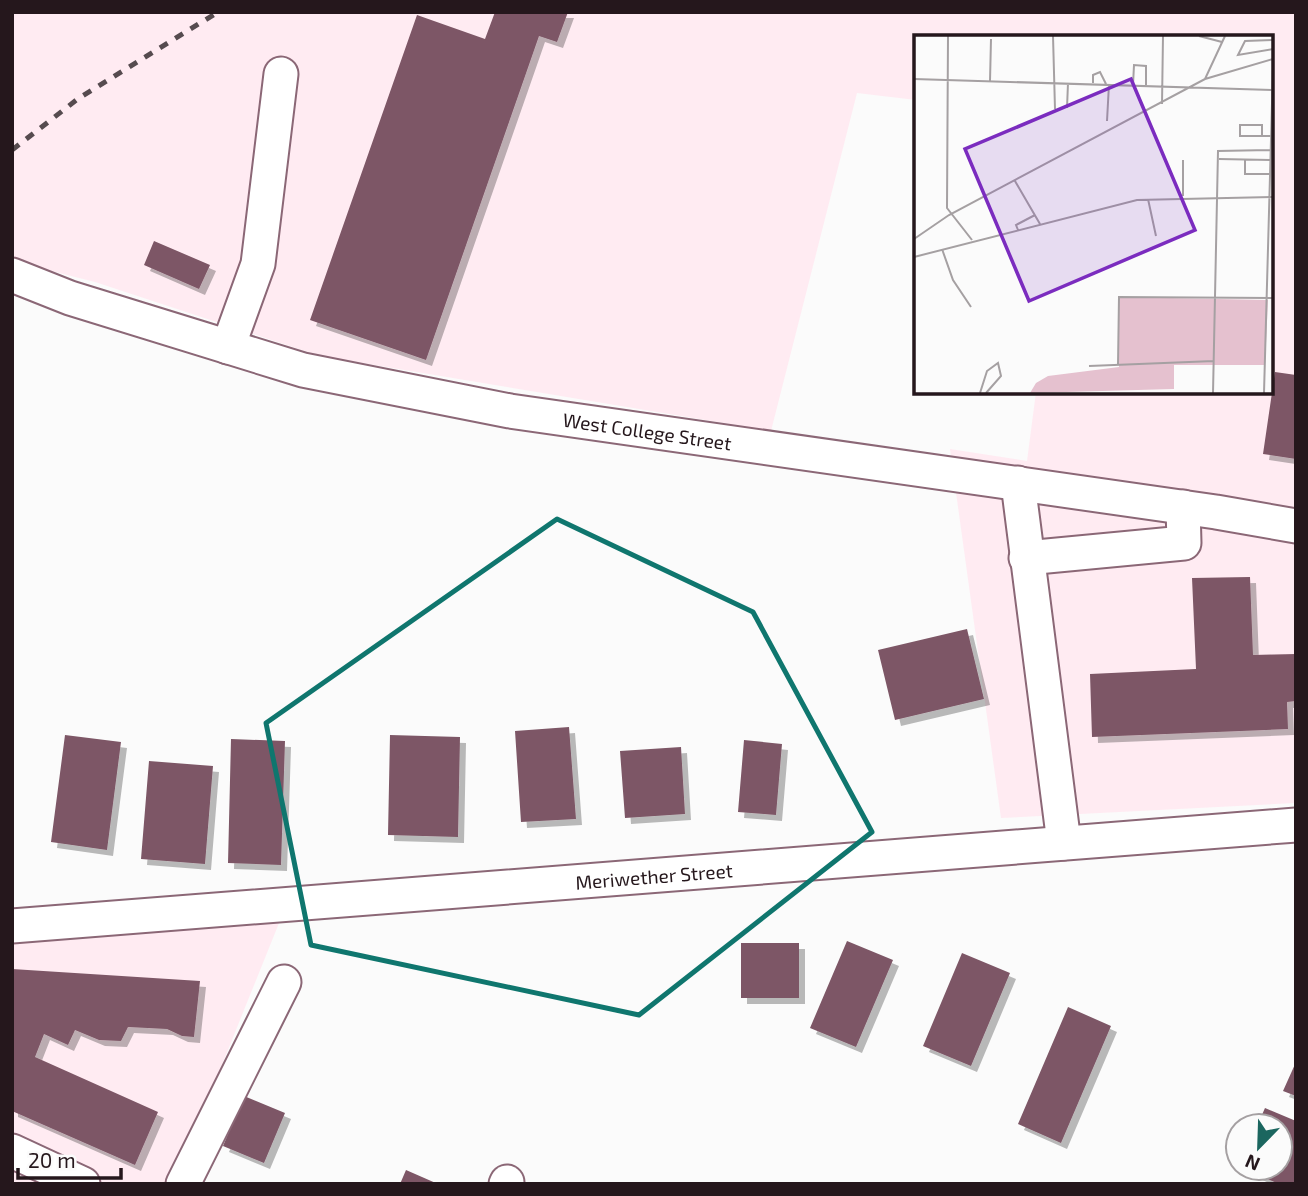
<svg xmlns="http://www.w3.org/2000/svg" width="1308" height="1196" viewBox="0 0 1308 1196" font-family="'Exo 2',sans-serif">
	<defs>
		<filter id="shadow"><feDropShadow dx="6" dy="6" stdDeviation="0" flood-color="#0004"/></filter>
	</defs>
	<rect width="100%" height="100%" fill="#fbfbfb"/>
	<!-- built -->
	<path fill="#ffebf2" d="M 12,12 L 1296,12 L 1296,803 L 1001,818 L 950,449 L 1027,461 L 1036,392 L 1271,392 L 1271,37 L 916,37 L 916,100 L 857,93 L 771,431 L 320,356 L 95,282 L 12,261 Z
		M 279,923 L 174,1184 L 12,1184 L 12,928 Z"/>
	<!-- building -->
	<path fill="#7d5766" filter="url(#shadow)" d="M 495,12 L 568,12 L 557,42 L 539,36 L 426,360 L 310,320 L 417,15 L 485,39 Z
		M 154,241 L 210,265 L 199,289 L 144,265 Z
		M 1275,372 L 1296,375 L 1296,459 L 1263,454 Z
		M 1250,577 L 1253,655 L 1296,654 L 1296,701 L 1287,702 L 1288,729 L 1092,737 L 1090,674 L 1196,669 L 1192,578 Z
		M 967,629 L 984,699 L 895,720 L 878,650 Z
		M 569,727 L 576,819 L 521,822 L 515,731 Z
		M 65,735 L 121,742 L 107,850 L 51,842 Z
		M 390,735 L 460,737 L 458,837 L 388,835 Z
		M 231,739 L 285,741 L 281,865 L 228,863 Z
		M 744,740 L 782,744 L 776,815 L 738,812 Z
		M 681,747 L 685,814 L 625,818 L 620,751 Z
		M 149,761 L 213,766 L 205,864 L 141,859 Z
		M 847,941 L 893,960 L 856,1047 L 810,1028 Z
		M 741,943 L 799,943 L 799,998 L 741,998 Z
		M 962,953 L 1010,973 L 971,1066 L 923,1046 Z
		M 12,969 L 200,981 L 194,1037 L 182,1036 L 167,1029 L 128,1027 L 121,1041 L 99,1040 L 75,1030 L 68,1045 L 44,1034 L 35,1057 L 158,1112 L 135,1165 L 12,1111 Z
		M 1068,1007 L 1111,1026 L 1061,1143 L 1018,1124 Z
		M 1296,1062 L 1296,1096 L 1283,1091 Z
		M 244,1096 L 285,1113 L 264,1163 L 223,1146 Z
		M 1265,1108 L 1296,1121 L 1296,1184 L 1279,1184 L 1243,1168 L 1280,1168 L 1280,1126 L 1257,1126 Z
		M 406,1170 L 438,1184 L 400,1184 Z"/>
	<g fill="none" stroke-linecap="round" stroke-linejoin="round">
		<defs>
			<g id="minor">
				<path id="s1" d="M 12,275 L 70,298 L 303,370 L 510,411 L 1216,512 L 1296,526"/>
				<path d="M 228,347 L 258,264 L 281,74"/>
				<path d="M 1018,483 L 1064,843"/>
				<path d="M 1026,558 L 1184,543 L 1183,507"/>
				<path id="s2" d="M 12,926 L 1296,825"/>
				<path d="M 12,1151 L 83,1184"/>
				<path d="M 183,1184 L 284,982"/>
				<path d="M 506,1184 L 507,1182"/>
			</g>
		</defs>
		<!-- minor casing -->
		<use href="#minor" stroke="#8b6776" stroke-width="37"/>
		<!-- minor -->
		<use href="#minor" stroke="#fff" stroke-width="33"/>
		<!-- rail -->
		<path stroke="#564b4f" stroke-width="5" stroke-dasharray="9 9" stroke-linecap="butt" d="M 12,150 L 79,98 L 218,12"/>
	</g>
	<!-- marked area -->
	<path fill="none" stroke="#0f766e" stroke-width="5" stroke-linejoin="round" d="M 557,519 L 753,612 L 872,832 L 639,1015 L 311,945 L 266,723 Z"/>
	<g text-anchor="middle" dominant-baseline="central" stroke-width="7" stroke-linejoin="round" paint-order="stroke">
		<!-- street labels -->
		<g font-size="19" fill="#25171c" stroke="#fbfbfb">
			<text stroke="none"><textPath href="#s1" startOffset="656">West College Street</textPath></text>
			<text stroke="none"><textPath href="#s2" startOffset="644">Meriwether Street</textPath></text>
		</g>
	</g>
	<!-- overview -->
	<g transform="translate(914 35)">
		<rect width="359" height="359" fill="#fbfbfb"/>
		<path d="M 205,262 L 354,265 L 351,330 L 260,330 L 260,354 L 116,358 L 122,348 L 134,341 L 205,332 Z" fill="#e5c1cf"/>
		<path fill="none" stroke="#a5a0a2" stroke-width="2" d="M 34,1 L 33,173 L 58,205M 139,1 L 141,74M 285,1 L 308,7M 359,5 L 331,6 L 324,20 L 359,14M 0,44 L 359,55M 291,44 L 311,1M 76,46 L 77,4M 179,48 L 179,40 L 186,37 L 192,49M 219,50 L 220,30 L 232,31 L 232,50M 248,69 L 249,1M 153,73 L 154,48M 193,86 L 195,49M 348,101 L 348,90 L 326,90 L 326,101 L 357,101M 305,124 L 356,125M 331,124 L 331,139 L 356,139M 101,146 L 126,189M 269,161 L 269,125M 234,164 L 242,201M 104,195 L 102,190 L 121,180M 0,204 L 35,180 L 291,44 L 359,24M 28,214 L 39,245 L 57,272M 0,222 L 223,165 L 359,162M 204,330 L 205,262 L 359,263M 175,331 L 300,326M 66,358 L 73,336 L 84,328 L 87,341 L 72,358M 299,358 L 304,116 L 356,115M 350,358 L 359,32"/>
		<path fill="#7b2cbf" fill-opacity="0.15" stroke="#7b2cbf" stroke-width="3.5" d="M 217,44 L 281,195 L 115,266 L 51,114 Z"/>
		<rect width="359" height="359" fill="none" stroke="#25171c" stroke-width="3.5"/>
	</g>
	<!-- border -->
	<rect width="1308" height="1196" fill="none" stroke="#25171c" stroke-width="28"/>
	<!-- north arrow -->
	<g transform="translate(1259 1147) rotate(203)"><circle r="33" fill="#fbfbfb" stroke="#a5a0a2" stroke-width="2"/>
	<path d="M0-5L12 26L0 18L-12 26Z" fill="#1b665f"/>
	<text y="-10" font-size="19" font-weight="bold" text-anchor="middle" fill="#25171c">N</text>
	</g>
	<!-- scale -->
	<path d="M18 1168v10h103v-10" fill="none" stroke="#25171c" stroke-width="3.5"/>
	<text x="28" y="1168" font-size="21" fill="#25171c" stroke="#fbfbfb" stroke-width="5" paint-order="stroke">20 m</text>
</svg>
